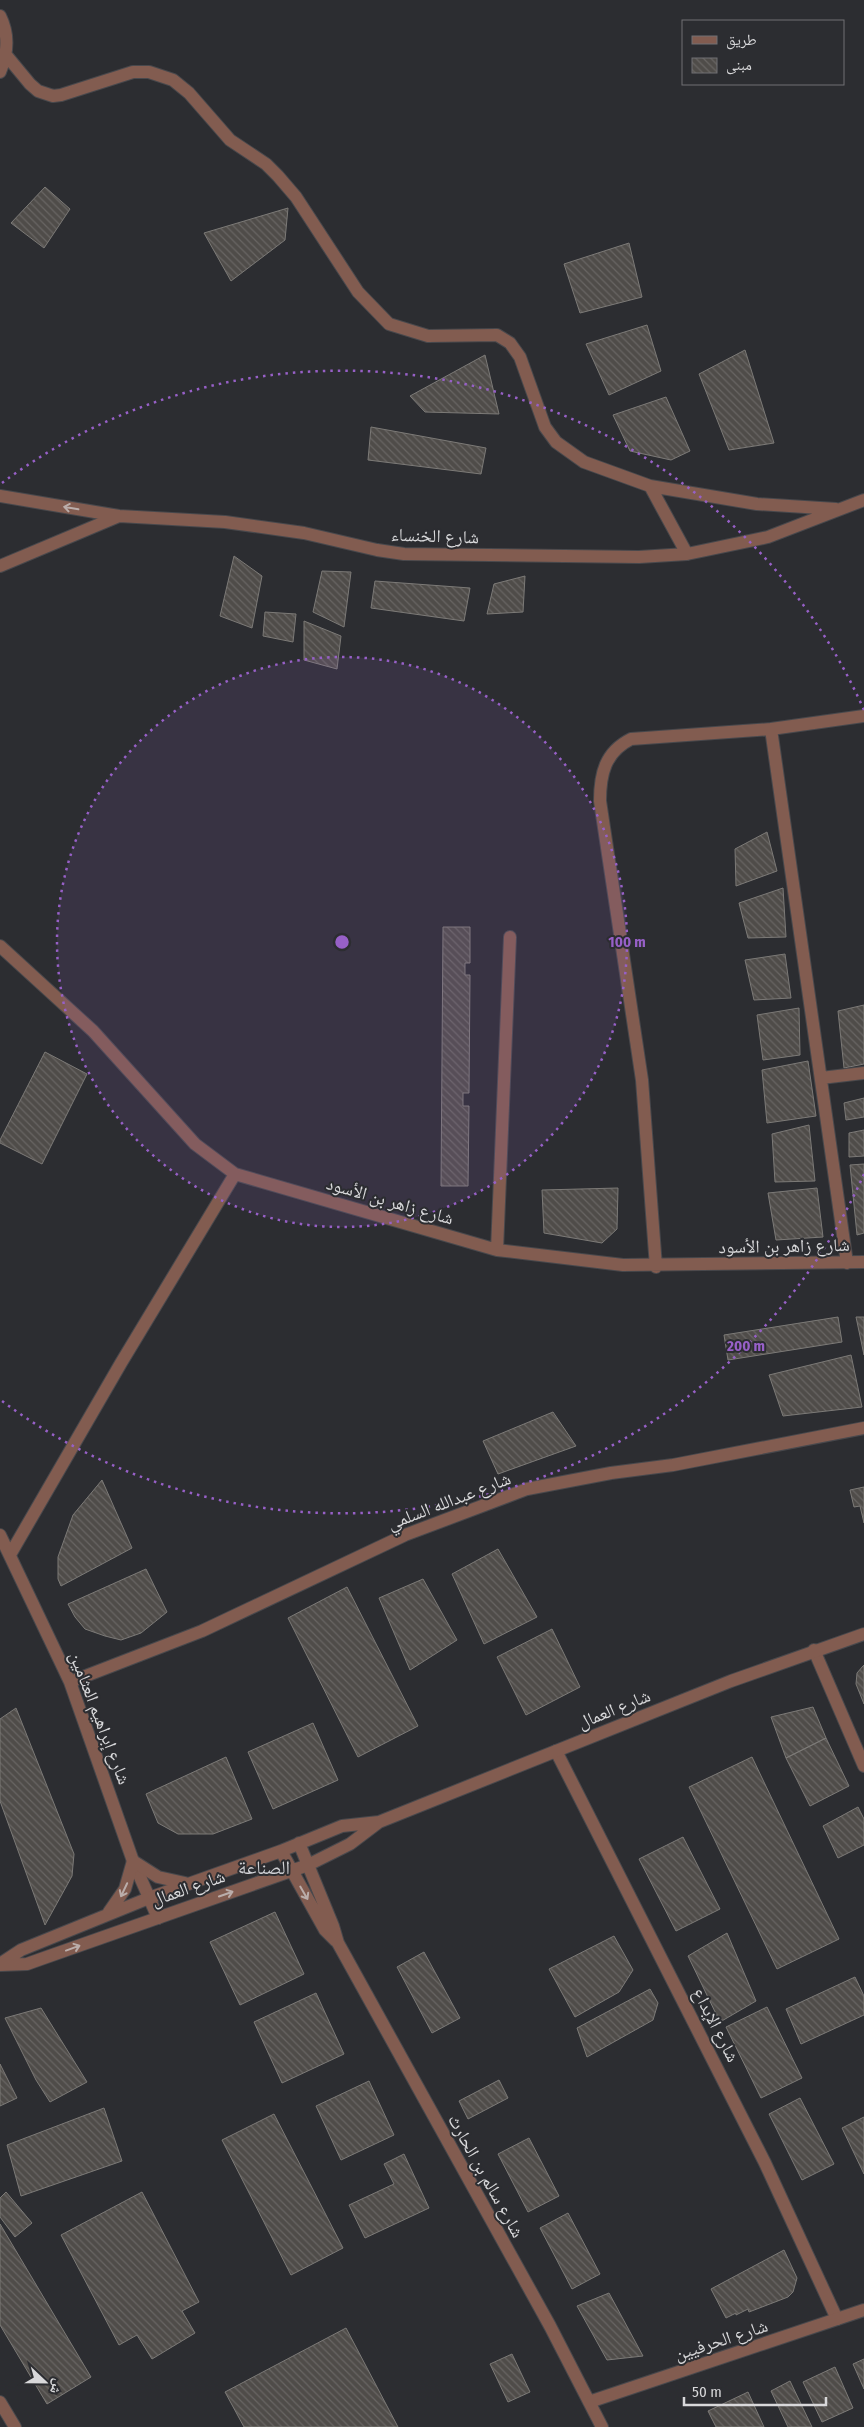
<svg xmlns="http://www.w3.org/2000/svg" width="864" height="2427" viewBox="0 0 864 2427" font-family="'Fira Sans Condensed','Noto Naskh Arabic',sans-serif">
	<defs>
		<pattern id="building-back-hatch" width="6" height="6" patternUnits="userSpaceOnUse" patternTransform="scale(1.25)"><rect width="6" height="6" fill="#4f4c49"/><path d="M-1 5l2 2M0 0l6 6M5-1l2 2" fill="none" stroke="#686563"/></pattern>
	</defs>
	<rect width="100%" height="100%" fill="#2c2d31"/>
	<!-- building -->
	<path fill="url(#building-back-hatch)" stroke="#7c7a77" d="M 45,187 L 70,209 L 44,248 L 11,223 Z
		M 288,208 L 285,240 L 231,281 L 204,233 Z
		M 629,243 L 642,297 L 580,313 L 564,264 Z
		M 647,325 L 661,371 L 609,395 L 586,344 Z
		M 745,350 L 774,443 L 729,450 L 699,374 Z
		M 485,355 L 499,414 L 425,412 L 410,396 Z
		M 666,397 L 690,451 L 671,460 L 630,451 L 613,415 Z
		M 371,427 L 486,448 L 481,474 L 368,460 Z
		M 234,556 L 262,576 L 252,628 L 220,616 Z
		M 322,571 L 351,572 L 344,627 L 313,612 Z
		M 525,576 L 523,612 L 487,614 L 494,584 Z
		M 375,581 L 470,588 L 464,621 L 371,608 Z
		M 265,612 L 296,614 L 293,642 L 263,636 Z
		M 304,621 L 341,636 L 337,669 L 304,660 Z
		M 767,832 L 777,871 L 736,886 L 735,849 Z
		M 783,888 L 786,937 L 748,938 L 739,903 Z
		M 443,927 L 470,927 L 470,963 L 465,963 L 465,975 L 470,975 L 469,1093 L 463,1093 L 463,1106 L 469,1106 L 468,1186 L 441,1186 Z
		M 785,954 L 791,998 L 754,1000 L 745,960 Z
		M 864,1005 L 864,1064 L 844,1068 L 838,1011 Z
		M 799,1008 L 800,1055 L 763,1060 L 757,1015 Z
		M 45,1052 L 87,1074 L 42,1164 L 0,1143 L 0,1140 Z
		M 808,1061 L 816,1116 L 767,1123 L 762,1070 Z
		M 864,1098 L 864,1117 L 846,1120 L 844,1103 Z
		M 809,1125 L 815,1181 L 775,1182 L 772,1134 Z
		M 864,1130 L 864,1156 L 849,1157 L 849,1133 Z
		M 864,1164 L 864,1233 L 857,1235 L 850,1165 Z
		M 618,1188 L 617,1229 L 602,1243 L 544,1233 L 542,1190 Z
		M 817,1188 L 823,1237 L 776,1240 L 768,1193 Z
		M 838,1317 L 842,1342 L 728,1360 L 724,1335 Z
		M 856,1317 L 864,1317 L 864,1355 Z
		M 851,1355 L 862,1407 L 783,1416 L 769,1375 Z
		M 553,1412 L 576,1446 L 498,1474 L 483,1441 Z
		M 102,1480 L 132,1548 L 61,1586 L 58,1579 L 58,1557 L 73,1515 Z
		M 864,1487 L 864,1523 L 860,1506 L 854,1507 L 850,1490 Z
		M 498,1549 L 537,1617 L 484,1644 L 452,1574 Z
		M 146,1569 L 167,1612 L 141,1633 L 121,1640 L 105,1636 L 85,1629 L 75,1617 L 68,1604 Z
		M 423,1579 L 457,1640 L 410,1670 L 379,1598 Z
		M 347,1587 L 418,1726 L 358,1757 L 288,1618 Z
		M 552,1629 L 580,1687 L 526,1715 L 497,1657 Z
		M 863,1666 L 864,1665 L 864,1704 L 856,1684 L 857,1673 Z
		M 813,1707 L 826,1738 L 786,1758 L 771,1717 Z
		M 16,1708 L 74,1854 L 72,1876 L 45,1925 L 0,1801 L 0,1719 Z
		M 313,1723 L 338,1780 L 273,1809 L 248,1752 Z
		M 826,1738 L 849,1786 L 810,1806 L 786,1758 Z
		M 226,1757 L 252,1819 L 213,1834 L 178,1834 L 158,1823 L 146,1794 Z
		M 752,1757 L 839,1939 L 777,1969 L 689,1787 Z
		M 858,1807 L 864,1819 L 864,1845 L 838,1858 L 823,1826 Z
		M 683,1837 L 720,1909 L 676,1931 L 639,1859 Z
		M 275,1912 L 304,1974 L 240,2005 L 210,1942 Z
		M 727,1933 L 756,2001 L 720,2022 L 688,1956 Z
		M 614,1936 L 633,1970 L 619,1992 L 575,2017 L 549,1969 Z
		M 424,1952 L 460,2018 L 432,2033 L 397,1967 Z
		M 855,1977 L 864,1996 L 864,2015 L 801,2044 L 786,2009 Z
		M 650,1989 L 658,2003 L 653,2020 L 587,2057 L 577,2028 Z
		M 316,1993 L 344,2054 L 282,2083 L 254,2022 Z
		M 767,2007 L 802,2078 L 761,2098 L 726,2027 Z
		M 41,2008 L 87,2082 L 50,2102 L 36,2080 L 5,2018 Z
		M 0,2064 L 17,2098 L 0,2106 Z
		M 499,2080 L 508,2098 L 468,2119 L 459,2101 Z
		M 369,2081 L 394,2135 L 341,2160 L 316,2106 Z
		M 800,2098 L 834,2164 L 802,2180 L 769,2114 Z
		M 104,2108 L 122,2161 L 21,2196 L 7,2145 Z
		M 274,2114 L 343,2248 L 291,2275 L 222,2140 Z
		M 864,2117 L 864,2174 L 842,2128 Z
		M 529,2138 L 559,2196 L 528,2212 L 498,2154 Z
		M 404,2154 L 429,2208 L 365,2238 L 349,2205 L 394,2184 L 384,2164 Z
		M 6,2192 L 32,2223 L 15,2237 L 0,2217 L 0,2198 Z
		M 142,2192 L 199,2302 L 182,2311 L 195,2333 L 152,2359 L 137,2335 L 119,2345 L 61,2235 Z
		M 568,2213 L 600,2274 L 572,2289 L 540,2228 Z
		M 0,2224 L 91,2377 L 47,2404 L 0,2325 Z
		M 784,2250 L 797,2278 L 793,2292 L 788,2297 L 749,2312 L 748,2309 L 736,2315 L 736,2313 L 726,2318 L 711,2289 Z
		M 609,2293 L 643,2356 L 607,2360 L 577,2306 Z
		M 346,2328 L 398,2427 L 244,2427 L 225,2392 Z
		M 512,2354 L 530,2392 L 508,2402 L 490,2364 Z
		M 864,2359 L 864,2389 L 853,2364 Z
		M 835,2367 L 853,2408 L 822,2422 L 803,2382 Z
		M 790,2381 L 812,2427 L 788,2427 L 771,2391 Z
		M 748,2392 L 764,2427 L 716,2427 L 708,2411 Z"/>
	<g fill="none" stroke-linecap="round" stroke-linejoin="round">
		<defs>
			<path id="minor" d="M 0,16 C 9,34 8,53 0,72
				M 6,55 L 30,84 L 38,91 L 53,96 L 61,95 L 133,72 L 149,72 L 173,80 L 189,93 L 230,140 L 266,164 L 278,176 L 296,197 L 358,292 L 389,324 L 428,336 L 497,335 L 510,343 L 520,357 L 545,427 L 556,442 L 584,462 L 650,486 L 687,554
				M 650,486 L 757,504 L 836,509
				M 0,496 L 119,516 L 225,522 L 304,533 L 377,550 L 404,554 L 639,557 L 687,554 L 768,537 L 864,500
				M 0,566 L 119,516
				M 0,946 L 93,1031 L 195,1144 L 235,1174 L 497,1250 L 623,1265 L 864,1262
				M 821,1078 L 864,1073
				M 497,1250 L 510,937
				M 847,1263 L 771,729 L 864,716
				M 656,1267 L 642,1080 L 600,801 C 600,774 605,752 631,739 L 771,729
				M 0,1535 L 70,1682 L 133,1861 L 158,1918
				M 11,1553 L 121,1363 L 235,1174
				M 814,1650 L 864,1766
				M 70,1682 L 202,1631 L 405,1535 L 527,1489 L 611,1473 L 673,1465 L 864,1428
				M 556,1751 L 765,2163 L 837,2319
				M 0,2402 L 15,2427"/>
			<path id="tertiary" d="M 299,1843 L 333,1926 L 338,1943 L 550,2326 L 602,2427
				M 281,1851 L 325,1930 L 336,1941
				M 109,1912 L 125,1889 L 133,1861 L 158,1877 L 185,1883
				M 0,1964 L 21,1950 L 149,1898 L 281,1851 L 342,1826 L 379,1822
				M 0,1965 L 27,1964 L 41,1959 L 308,1865 L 350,1844 L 379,1822 L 731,1681 L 864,1634
				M 589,2402 L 864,2310"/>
		</defs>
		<!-- minor casing -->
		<use href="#minor" stroke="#48484c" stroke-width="14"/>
		<!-- tertiary casing -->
		<use href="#tertiary" stroke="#48484c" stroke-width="14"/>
		<!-- minor -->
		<use href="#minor" stroke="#825c50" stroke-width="12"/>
		<!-- tertiary -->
		<use href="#tertiary" stroke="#825c50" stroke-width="12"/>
	</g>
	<!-- one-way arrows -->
	<defs><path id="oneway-shaft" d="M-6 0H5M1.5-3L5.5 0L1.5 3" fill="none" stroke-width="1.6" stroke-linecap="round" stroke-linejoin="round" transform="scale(1.25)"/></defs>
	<g stroke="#baadaa">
		<use href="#oneway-shaft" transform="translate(71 508) rotate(-170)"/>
		<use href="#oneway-shaft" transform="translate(124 1890) rotate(115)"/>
		<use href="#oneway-shaft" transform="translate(304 1893) rotate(60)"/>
		<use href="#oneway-shaft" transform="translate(226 1894) rotate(-19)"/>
		<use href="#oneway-shaft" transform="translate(73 1948) rotate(-20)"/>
	</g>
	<!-- distance rings -->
	<circle cx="342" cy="942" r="285" fill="#9760c7" fill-opacity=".12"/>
	<g fill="none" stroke="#9760c7" stroke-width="2.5" stroke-dasharray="2.5 5">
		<circle cx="342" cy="942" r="285"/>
		<path d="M864 1174A571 571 0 0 1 2 1401M2 483A571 571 0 0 1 864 710"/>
	</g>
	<g text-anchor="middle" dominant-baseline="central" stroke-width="4" stroke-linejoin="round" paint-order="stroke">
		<!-- street labels -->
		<g font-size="18" fill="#d8d8da" stroke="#2c2d31">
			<text transform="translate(435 536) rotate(2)">شارع الخنساء</text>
			<text transform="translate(390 1201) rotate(16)">شارع زاهر بن الأسود</text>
			<text transform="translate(784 1246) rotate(-1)">شارع زاهر بن الأسود</text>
			<text transform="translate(449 1501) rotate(-21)">شارع عبدالله السلمي</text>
			<text transform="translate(614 1709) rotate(-22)">شارع العمال</text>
			<text transform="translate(100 1718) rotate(69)">شارع إبراهيم العثامين</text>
			<text transform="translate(188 1888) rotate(-19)">شارع العمال</text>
			<text transform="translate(716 2025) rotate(63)">شارع الإبداع</text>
			<text transform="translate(486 2176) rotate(61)">شارع سالم بن الحارث</text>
			<text transform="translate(721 2340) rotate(-18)">شارع الحرفيين</text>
		</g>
		<!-- neighbourhood labels -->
		<g font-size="19" fill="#cfd0d4" stroke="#2c2d31">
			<text x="264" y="1867">الصناعة</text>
		</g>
	</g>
	<circle cx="342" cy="942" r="8" fill="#9760c7" stroke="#2c2d31" stroke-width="2.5"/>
	<g font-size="15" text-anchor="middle" font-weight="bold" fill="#9760c7" stroke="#2c2d31" stroke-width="4" stroke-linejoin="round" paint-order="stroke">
		<text x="627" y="947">100 m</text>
		<text x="746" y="1351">200 m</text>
	</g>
	<!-- legend -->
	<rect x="682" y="20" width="162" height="65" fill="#2c2d31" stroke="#717175"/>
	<rect x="692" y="36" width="25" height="8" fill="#825c50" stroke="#717175"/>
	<text x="726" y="45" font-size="15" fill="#d8d8da">طريق</text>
	<rect x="692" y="58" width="25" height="15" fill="url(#building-back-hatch)" stroke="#717175"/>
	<text x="726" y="70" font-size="15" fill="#d8d8da">مبنى</text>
	<!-- north arrow -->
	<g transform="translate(45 2382) rotate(112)" stroke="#2c2d31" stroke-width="4" paint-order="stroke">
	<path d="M0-4L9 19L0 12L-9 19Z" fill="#d8d8da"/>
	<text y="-8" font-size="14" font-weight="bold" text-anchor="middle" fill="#d8d8da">ش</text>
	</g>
	<!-- scale -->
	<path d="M684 2397v8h142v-8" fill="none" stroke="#d8d8da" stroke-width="2.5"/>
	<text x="692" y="2397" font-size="15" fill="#d8d8da" stroke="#2c2d31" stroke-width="4" paint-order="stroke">50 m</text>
</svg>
